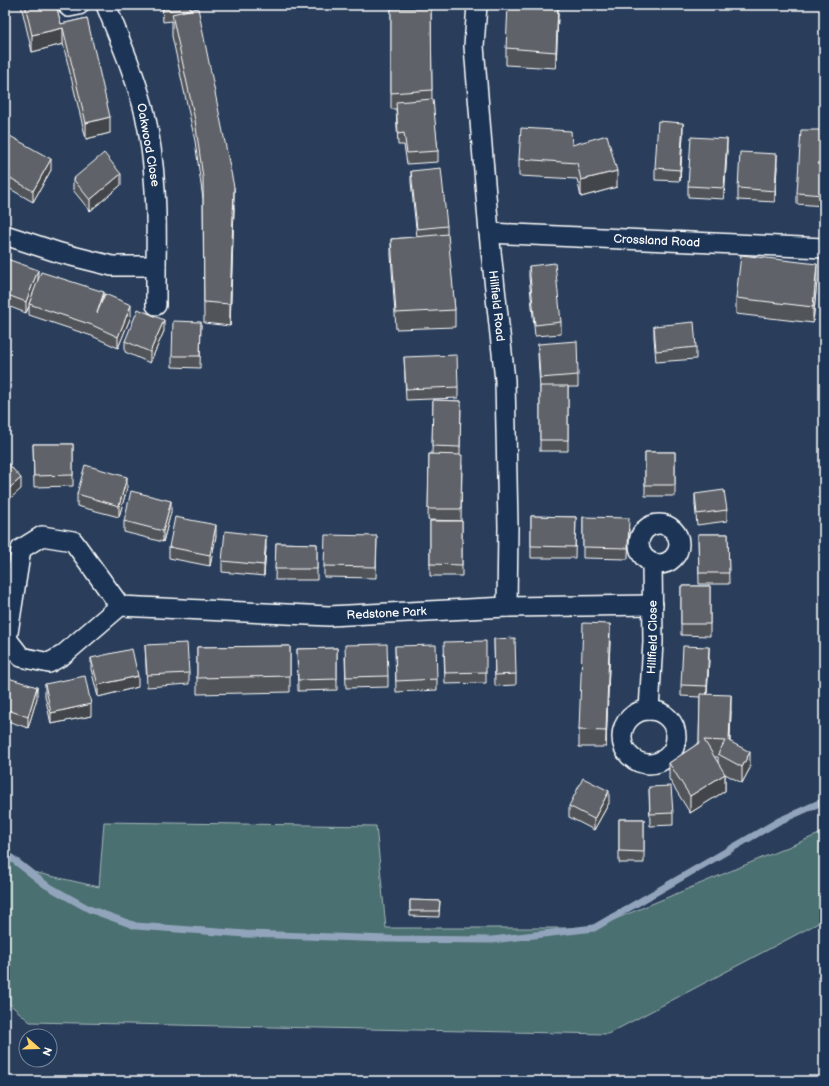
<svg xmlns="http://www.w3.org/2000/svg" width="829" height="1086" viewBox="0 0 829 1086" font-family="'Balsamiq Sans',sans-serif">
	<rect width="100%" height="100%" fill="#2a3e5b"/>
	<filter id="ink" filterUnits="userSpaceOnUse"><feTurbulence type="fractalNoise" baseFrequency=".025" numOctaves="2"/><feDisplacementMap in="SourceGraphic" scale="8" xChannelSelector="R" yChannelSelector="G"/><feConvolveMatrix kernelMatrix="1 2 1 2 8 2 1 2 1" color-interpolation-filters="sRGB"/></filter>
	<g filter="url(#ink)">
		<!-- green -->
		<path fill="#4b6f71" stroke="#a5b7b8" d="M 104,822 L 376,826 L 386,928 L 594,928 L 824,832 L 824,920 L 608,1034 L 30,1022 L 5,1000 L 5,854 L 24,870 L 99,887 Z"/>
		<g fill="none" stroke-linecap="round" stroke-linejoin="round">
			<!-- stream -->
			<path stroke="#91a4bb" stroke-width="7" d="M 5,853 L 46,885 L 89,909 L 136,926 L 246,934 L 388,939 L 492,940 L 594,928 L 779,821 L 824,801"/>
			<defs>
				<g id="street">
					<path id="s1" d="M 477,5 L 474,46 L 489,233 L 505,380 L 508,527 L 507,607"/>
					<path d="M 69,7 L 79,5"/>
					<path id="s2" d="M 489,233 L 824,248"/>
					<path d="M 5,235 L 60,253 L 112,266 L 156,266 C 157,216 156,164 145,114 C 136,77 120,41 106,5"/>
					<path d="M 156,305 L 156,266"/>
					<circle cx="659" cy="544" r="20"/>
					<path id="s3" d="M 120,606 L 73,541 L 42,536 L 21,549 L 7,639 L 21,657 L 49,663 L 63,655 L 120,606 L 329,616 L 507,607 L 653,605"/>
					<circle cx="649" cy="737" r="27"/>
					<path id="s4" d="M 649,710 L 653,642 L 652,563"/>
				</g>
			</defs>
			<!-- street casing -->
			<use href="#street" stroke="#fff" stroke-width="22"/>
			<!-- street -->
			<use href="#street" stroke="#1d3557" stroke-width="19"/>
		</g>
		<!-- wall -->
		<path fill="#51555a" stroke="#fff" fill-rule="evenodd" d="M 21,5 L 56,5 L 61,24 L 87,18 L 110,133 L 86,139 L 63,44 L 32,52 Z
			M 162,5 L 190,5 L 234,208 L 230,326 L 204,323 L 203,199 L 195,141 L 172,36 L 172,21 L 163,22 Z
			M 391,8 L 431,8 L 432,99 L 438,151 L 438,162 L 407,164 L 404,145 L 398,145 L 396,109 L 391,109 Z
			M 558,14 L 556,68 L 506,65 L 506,48 Z
			M 824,130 L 824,206 L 797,204 L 797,193 Z
			M 683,134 L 680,181 L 655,180 L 655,168 Z
			M 572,145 L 617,187 L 581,197 L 577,179 L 519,176 L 519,159 Z
			M 5,146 L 51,170 L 33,202 L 5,186 Z
			M 727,150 L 724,199 L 688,197 L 688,186 Z
			M 777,166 L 775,202 L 738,200 L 738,188 Z
			M 411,171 L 447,226 L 447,234 L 455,310 L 455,327 L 396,329 L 391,255 L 391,239 L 417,237 L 411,182 Z
			M 73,179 L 121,185 L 90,211 L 73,190 Z
			M 5,264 L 38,279 L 104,297 L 131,316 L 118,348 L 92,336 L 29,315 L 29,306 L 26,313 L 5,305 Z
			M 529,266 L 561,322 L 561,334 L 535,336 L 529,277 Z
			M 817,281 L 813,323 L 736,314 L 736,298 Z
			M 824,287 L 824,314 L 822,314 L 822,303 Z
			M 201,322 L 200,368 L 172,367 L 172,356 Z
			M 654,326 L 696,347 L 696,359 L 656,362 L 654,337 Z
			M 164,331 L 150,363 L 125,352 L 125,341 Z
			M 538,344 L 578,375 L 578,387 L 568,387 L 568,451 L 540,451 L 540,389 L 538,355 Z
			M 404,357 L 458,387 L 458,398 L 406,400 Z
			M 433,400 L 461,401 L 460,455 L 462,466 L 461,521 L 428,520 L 429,454 L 432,454 Z
			M 33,444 L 73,444 L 73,486 L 34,487 Z
			M 645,452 L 675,452 L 675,496 L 645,496 Z
			M 127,488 L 119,517 L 77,506 L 77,494 Z
			M 695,494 L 727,510 L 727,521 L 697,525 L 695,505 Z
			M 171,512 L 163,542 L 124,532 L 124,521 Z
			M 531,516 L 576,517 L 575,558 L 531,558 Z
			M 583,517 L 629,529 L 628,559 L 583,558 Z
			M 430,521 L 462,521 L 462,576 L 430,576 Z
			M 698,534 L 728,534 L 729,584 L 699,584 Z
			M 216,536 L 210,566 L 169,558 L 169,547 Z
			M 377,536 L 376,578 L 324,577 L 324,566 Z
			M 276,543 L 317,544 L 317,580 L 275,580 Z
			M 266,547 L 264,576 L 222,572 L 222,561 Z
			M 681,586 L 710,586 L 710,636 L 681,635 Z
			M 494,639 L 516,674 L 516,685 L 495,686 Z
			M 610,640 L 606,747 L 579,747 L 579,730 Z
			M 145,645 L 189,673 L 189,684 L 147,687 Z
			M 290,646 L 290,692 L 197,694 L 197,647 Z
			M 395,646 L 437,679 L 437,690 L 396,692 Z
			M 337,648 L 337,690 L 298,691 L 297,649 Z
			M 444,653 L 486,672 L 486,683 L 445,684 Z
			M 345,656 L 388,676 L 388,687 L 346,688 Z
			M 91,658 L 138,687 L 98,697 L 91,669 Z
			M 709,658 L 707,694 L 731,711 L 730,741 L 750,768 L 742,783 L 725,774 L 725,791 L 690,813 L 669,779 L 669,763 L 699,743 L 700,697 L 681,696 L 681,685 ZM 714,757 L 718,757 L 718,763 Z
			M 5,677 L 37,698 L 28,728 L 5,720 Z
			M 45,684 L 91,716 L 51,724 L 45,696 Z
			M 649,787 L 673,813 L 673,825 L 650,826 Z
			M 609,803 L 594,830 L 569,817 L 569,806 Z
			M 619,819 L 644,819 L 644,863 L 619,863 Z
			M 410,900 L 440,901 L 439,917 L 410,916 Z"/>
		<!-- shaded-wall -->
		<path fill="#42454a" stroke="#fff" d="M 558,5 L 558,14 L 556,68 L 556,52 Z
			M 63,28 L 63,44 L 32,52 L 32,35 Z
			M 110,117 L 110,133 L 86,139 L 86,123 Z
			M 683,123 L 683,134 L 680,181 L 680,170 Z
			M 727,139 L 727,150 L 724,199 L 724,188 Z
			M 777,154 L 777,166 L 775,202 L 775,191 Z
			M 51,159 L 51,170 L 33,202 L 33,191 Z
			M 617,171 L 617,187 L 581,197 L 581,180 Z
			M 121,174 L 121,185 L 90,211 L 90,200 Z
			M 234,187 L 234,208 L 230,326 L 230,304 Z
			M 817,264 L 817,281 L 813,323 L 813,307 Z
			M 38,270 L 38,281 L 29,304 L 29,306 L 26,313 L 26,302 Z
			M 104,292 L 104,304 L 97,313 Z
			M 131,305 L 131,316 L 118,348 L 118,337 Z
			M 164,320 L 164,331 L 150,363 L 150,352 Z
			M 127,477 L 127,488 L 119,517 L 119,506 Z
			M 21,478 L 21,489 L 5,503 L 5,492 Z
			M 171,501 L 171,512 L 163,542 L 163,531 Z
			M 216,525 L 216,536 L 210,566 L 210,555 Z
			M 266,536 L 266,547 L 264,576 L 264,565 Z
			M 610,624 L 610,640 L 606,747 L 606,731 Z
			M 709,647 L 709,658 L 707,697 L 707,686 Z
			M 138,676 L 138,687 L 98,697 L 98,685 Z
			M 37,687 L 37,698 L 28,728 L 28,717 Z
			M 731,695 L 731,711 L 729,757 L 729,741 Z
			M 91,704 L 91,716 L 51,724 L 51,713 Z
			M 750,752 L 750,768 L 742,783 L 742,767 Z
			M 725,774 L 725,791 L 690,813 L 690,796 Z
			M 609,791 L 609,803 L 594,830 L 594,819 Z"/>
		<!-- building -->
		<path fill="#5e6369" stroke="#fff" d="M 25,5 L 56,5 L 61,24 L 87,18 L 110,117 L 86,123 L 63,28 L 32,35 Z
			M 163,5 L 190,5 L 190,9 L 163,11 Z
			M 508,5 L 558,5 L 556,52 L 506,48 Z
			M 198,8 L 234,187 L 230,304 L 204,302 L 203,178 L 195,120 L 172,14 Z
			M 391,8 L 431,8 L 432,90 L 391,93 Z
			M 433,99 L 438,151 L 407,153 L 404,133 L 398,134 L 396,102 Z
			M 658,121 L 683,123 L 680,170 L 655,168 Z
			M 521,128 L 571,131 L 572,145 L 607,135 L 617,171 L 581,180 L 577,163 L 519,159 Z
			M 801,130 L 824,130 L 824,195 L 797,193 Z
			M 10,136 L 51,159 L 33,191 L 5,175 L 5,146 Z
			M 691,137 L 727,139 L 724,188 L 688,186 Z
			M 740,152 L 777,154 L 775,191 L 738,188 Z
			M 104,153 L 121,174 L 90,200 L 73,179 Z
			M 441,168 L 447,226 L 417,229 L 411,171 Z
			M 448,234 L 455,310 L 396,313 L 391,239 Z
			M 741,255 L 817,264 L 813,307 L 736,298 Z
			M 7,259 L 38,270 L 26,302 L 5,294 L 5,264 Z
			M 555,263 L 561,322 L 535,325 L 529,266 Z
			M 41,272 L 104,292 L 97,313 L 105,294 L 131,305 L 118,337 L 92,325 L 29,304 Z
			M 824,287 L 824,303 L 822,303 Z
			M 138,309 L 164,320 L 150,352 L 125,341 Z
			M 173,321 L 201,322 L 200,356 L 172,356 Z
			M 694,322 L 696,347 L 656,351 L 654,326 Z
			M 577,341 L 578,375 L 540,378 L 538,344 Z
			M 457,355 L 458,387 L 406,389 L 404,357 Z
			M 540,386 L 568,386 L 568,440 L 540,440 Z
			M 433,400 L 461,401 L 460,447 L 432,446 Z
			M 33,444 L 73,444 L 73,475 L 34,476 Z
			M 645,452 L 675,452 L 675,485 L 645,485 Z
			M 429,454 L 462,455 L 461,509 L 428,509 Z
			M 5,460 L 21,478 L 5,492 Z
			M 85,465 L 127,477 L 119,506 L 77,494 Z
			M 724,490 L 727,510 L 697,514 L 695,494 Z
			M 131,491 L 171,501 L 163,531 L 124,521 Z
			M 531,516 L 576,517 L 575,547 L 531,546 Z
			M 175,517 L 216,525 L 210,555 L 169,547 Z
			M 583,517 L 629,518 L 628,548 L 583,547 Z
			M 430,521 L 462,521 L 462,565 L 430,564 Z
			M 225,531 L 266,536 L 264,565 L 222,561 Z
			M 698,534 L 728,534 L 729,573 L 699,573 Z
			M 325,535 L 377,536 L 376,567 L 324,566 Z
			M 276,543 L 317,544 L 317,569 L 275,569 Z
			M 681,586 L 710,586 L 710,624 L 681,624 Z
			M 583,623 L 610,624 L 606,731 L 579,730 Z
			M 515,638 L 516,674 L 495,675 L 494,639 Z
			M 486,641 L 486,672 L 445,673 L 444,642 Z
			M 187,643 L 189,673 L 147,675 L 145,645 Z
			M 387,644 L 388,676 L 346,677 L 345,645 Z
			M 436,645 L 437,679 L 396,681 L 395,646 Z
			M 290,646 L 290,676 L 197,678 L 197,647 Z
			M 683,646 L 709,647 L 707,686 L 681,685 Z
			M 337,648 L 337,679 L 298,680 L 297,649 Z
			M 132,649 L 138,676 L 98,685 L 91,658 Z
			M 85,676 L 91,704 L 51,713 L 45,684 Z
			M 5,677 L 37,687 L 28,717 L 5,709 Z
			M 700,694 L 731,695 L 729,741 L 750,752 L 742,767 L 718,754 L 725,741 L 704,740 L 725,774 L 690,796 L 669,763 L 699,743 Z
			M 583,778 L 609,791 L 594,819 L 569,806 Z
			M 671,786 L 673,813 L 650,814 L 649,787 Z
			M 619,819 L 644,819 L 644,852 L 619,851 Z
			M 410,900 L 440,901 L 439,911 L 410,911 Z"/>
	</g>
	<g text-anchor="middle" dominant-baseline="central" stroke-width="3.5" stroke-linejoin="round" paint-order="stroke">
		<!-- street labels -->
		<g font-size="12" fill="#fff" stroke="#1d3557">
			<text transform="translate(148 145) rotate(80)">Oakwood Close</text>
			<text stroke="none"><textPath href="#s2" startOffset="168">Crossland Road</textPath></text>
			<text stroke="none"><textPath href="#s1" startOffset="302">Hillfield Road</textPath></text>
			<text stroke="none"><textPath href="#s3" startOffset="637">Redstone Park</textPath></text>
			<text stroke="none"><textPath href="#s4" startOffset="73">Hillfield Close</textPath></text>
		</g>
	</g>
	<!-- margin -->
	<rect width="829" height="1086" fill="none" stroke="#1d3557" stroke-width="20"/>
	<rect x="10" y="10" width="809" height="1066" fill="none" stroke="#fff" stroke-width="1.5" filter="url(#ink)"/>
	<!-- north arrow -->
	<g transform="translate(38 1048) rotate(110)"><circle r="19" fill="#1d3557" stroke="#77869a"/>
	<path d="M0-3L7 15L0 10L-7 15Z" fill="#ffd166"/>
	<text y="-6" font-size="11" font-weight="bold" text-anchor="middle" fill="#ffffff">N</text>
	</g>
</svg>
